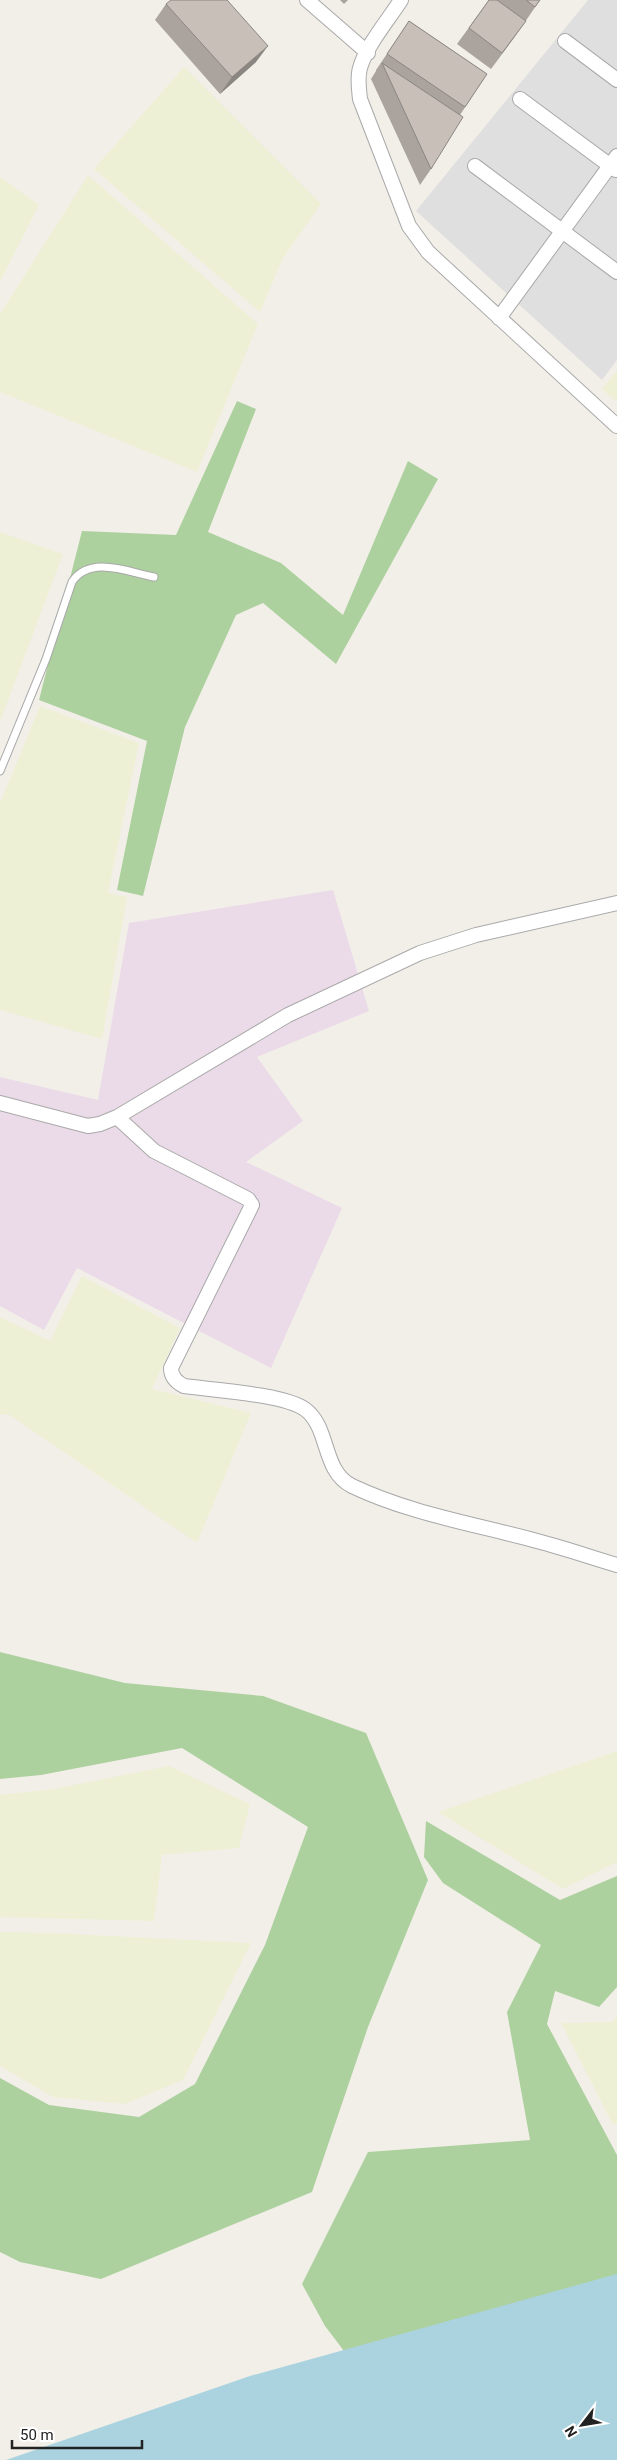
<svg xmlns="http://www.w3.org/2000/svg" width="617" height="2460" viewBox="0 0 617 2460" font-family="Roboto,sans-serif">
	<rect width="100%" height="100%" fill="#f2efe9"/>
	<!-- residential -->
	<path fill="#e0dfdf" d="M 588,0 L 617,0 L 617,360 L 602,380 L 416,211 Z"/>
	<!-- industrial -->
	<path fill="#ebdbe8" d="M 333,890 L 369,1011 L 257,1057 L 303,1121 L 246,1162 L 342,1208 L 271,1368 L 77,1268 L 44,1330 L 0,1306 L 0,1077 L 98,1100 L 129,923 Z"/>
	<!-- farmland -->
	<path fill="#eef0d5" d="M 184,67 L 321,204 L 283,258 L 260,312 L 94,169 Z
		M 88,175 L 258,324 L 197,472 L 0,392 L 0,314 Z
		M 0,177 L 39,205 L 0,282 Z
		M 617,370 L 617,402 L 602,389 Z
		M 0,532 L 63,554 L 0,722 Z
		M 40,706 L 139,743 L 108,893 L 127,897 L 102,1039 L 0,1010 L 0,803 Z
		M 82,1276 L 180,1328 L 152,1389 L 251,1413 L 197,1543 L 8,1414 L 0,1415 L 0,1317 L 50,1341 Z
		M 617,1751 L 617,1862 L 563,1889 L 438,1812 Z
		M 169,1766 L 250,1804 L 239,1848 L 162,1855 L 154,1921 L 0,1917 L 0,1795 L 53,1789 Z
		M 0,1932 L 53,1933 L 251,1943 L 183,2080 L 125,2104 L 53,2097 L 0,2066 Z
		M 617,2016 L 617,2123 L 613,2125 L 561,2023 L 612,2022 Z"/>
	<!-- forest -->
	<path fill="#add19e" d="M 237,401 L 256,409 L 208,532 L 281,563 L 343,615 L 408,461 L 438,479 L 336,664 L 263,603 L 236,615 L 185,727 L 143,896 L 117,890 L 147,741 L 39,700 L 82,531 L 176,535 Z
		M 0,1652 L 125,1683 L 263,1696 L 366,1733 L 428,1880 L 368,2027 L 312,2192 L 101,2279 L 20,2262 L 0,2252 L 0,2078 L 49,2105 L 139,2117 L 195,2084 L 265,1945 L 308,1827 L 182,1748 L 41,1775 L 0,1779 Z
		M 426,1821 L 560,1900 L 617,1876 L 617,1987 L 599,2007 L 555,1991 L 547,2024 L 617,2155 L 617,2288 L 360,2372 L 325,2326 L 302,2284 L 368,2152 L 530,2140 L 507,2012 L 541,1945 L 443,1883 L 424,1857 Z"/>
	<!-- water -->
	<path fill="#aad3df" d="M 617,2274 L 617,2460 L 6,2460 L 250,2376 Z"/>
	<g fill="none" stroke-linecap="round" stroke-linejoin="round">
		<defs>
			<path id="service" d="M 0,771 L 46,659 L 72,582 C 90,555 128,572 154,577"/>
			<path id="minor" d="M 307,0 L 368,53
				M 401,0 C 389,19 366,46 360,68 C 357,78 359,89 360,99 L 409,226 L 428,252 L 617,426
				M 565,41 L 617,80
				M 520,99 L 616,170
				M 475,166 L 617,272
				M 499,318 L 617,156
				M 0,1103 L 88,1126 L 100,1124 L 117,1117 L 288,1015 L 420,953 L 476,935 L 617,903
				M 117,1117 L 154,1151 L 248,1199 L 252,1205 L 171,1368 C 171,1376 176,1382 184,1386 C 212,1390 285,1394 306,1410 C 330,1429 322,1471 352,1486 C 411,1514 475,1524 537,1541 C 564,1548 590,1557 617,1565"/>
		</defs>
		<!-- service casing -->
		<use href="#service" stroke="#a9a9a9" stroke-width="9"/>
		<!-- minor casing -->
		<use href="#minor" stroke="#a9a9a9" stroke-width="16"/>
		<!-- service -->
		<use href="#service" stroke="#fff" stroke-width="7"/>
		<!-- minor -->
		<use href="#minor" stroke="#fff" stroke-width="14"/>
	</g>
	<!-- wall -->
	<path fill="#aba49e" d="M 340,0 L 348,0 L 344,4 Z
		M 489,0 L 540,0 L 514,38 L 491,69 L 457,44 Z
		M 166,4 L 256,62 L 220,94 L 155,20 Z
		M 409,21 L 487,74 L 460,115 L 431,169 L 420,185 L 371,79 L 376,71 L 376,70 Z"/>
	<!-- shaded-wall -->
	<path fill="#8b8681" d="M 268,46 L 256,62 L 220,94 L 232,77 Z"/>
	<!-- building -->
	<path fill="#c7bfb8" stroke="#8b8681" d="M 171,0 L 227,0 L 268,46 L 232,77 L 166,4 Z
		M 489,0 L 497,0 L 526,21 L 502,53 L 469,28 Z
		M 526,0 L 540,0 L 535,7 Z
		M 409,21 L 487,74 L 465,107 L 387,54 Z
		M 382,63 L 463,117 L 431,169 Z"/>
	<!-- north arrow -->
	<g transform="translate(582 2425) rotate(239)" stroke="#ffffff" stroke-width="4" paint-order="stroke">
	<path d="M0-4L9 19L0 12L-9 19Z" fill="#222222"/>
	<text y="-8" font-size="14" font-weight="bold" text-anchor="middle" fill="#222222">N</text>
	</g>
	<!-- scale -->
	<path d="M12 2440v8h130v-8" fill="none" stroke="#222222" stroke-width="2.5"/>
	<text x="20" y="2440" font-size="15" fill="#222222" stroke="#ffffff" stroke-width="4" paint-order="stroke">50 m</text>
</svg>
